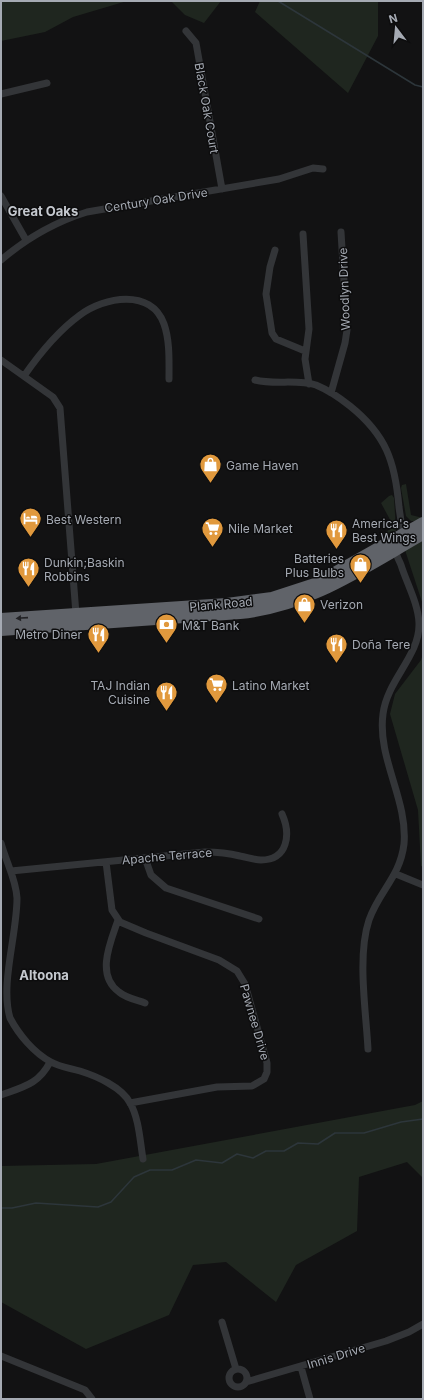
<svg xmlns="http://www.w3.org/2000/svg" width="424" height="1400" viewBox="0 0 424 1400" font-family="Inter,sans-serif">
	<rect width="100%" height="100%" fill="#121213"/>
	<!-- green -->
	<path fill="#1f261f" d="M 1,1 L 127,1 L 73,17 L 45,32 L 1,41 Z
		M 171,1 L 221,1 L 204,23 L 185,15 Z
		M 260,1 L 378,1 L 378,36 L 348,93 L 255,12 Z
		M 406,484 L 411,515 L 423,518 L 417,521 L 411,521 L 406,516 L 401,488 L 402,485 Z
		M 392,495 L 394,498 L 396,530 L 394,534 L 384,540 L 380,535 L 394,527 L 381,503 L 389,496 Z
		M 423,541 L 423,605 L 405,550 Z
		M 423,654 L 423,867 L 421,866 L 418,810 L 390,714 L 395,694 L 421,660 Z
		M 423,1101 L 423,1178 L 407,1162 L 359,1177 L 357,1231 L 296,1265 L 276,1302 L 226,1262 L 193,1265 L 169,1315 L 86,1349 L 1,1302 L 1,1166 L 96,1164 L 415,1105 Z"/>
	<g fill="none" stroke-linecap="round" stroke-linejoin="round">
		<!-- stream -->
		<path stroke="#2d363b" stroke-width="1.5" d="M 278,1 L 415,85 L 423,87
			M 1,1208 L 12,1208 L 36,1203 L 98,1207 L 111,1202 L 134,1177 L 150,1170 L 172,1170 L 196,1160 L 222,1163 L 237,1154 L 253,1158 L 266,1151 L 284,1151 L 298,1143 L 318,1144 L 335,1133 L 364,1133 L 401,1122 L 423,1119"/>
		<!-- street -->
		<path stroke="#333538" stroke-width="7" d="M 186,31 L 196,43 L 222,189
			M 1,94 L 47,83
			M 1,196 L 26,240
			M 303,234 L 309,329 L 305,359 L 309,384
			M 275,250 L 270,267 L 266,294 L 272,333 L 276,339 L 305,351
			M 1,260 C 27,238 55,222 87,212 L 279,179 L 313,168 L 323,169
			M 1,360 L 53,397 L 60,408 L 76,614
			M 24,376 C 40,353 58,331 80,315 C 104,297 151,288 164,324 C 170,341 169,361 169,379
			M 255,380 C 275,385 297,379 316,385 C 328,390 340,398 350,406 C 386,435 395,461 399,507 C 400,516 403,528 401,537
			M 331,393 L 345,343 L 347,330 L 341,232
			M 1,843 C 6,862 16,879 17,898 C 17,935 0,984 10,1018 C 19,1035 34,1053 51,1062 C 60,1067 70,1068 80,1071 C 96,1076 122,1087 130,1103 C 139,1118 140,1141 143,1159
			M 145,858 L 151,875 L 166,888 L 259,919
			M 106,862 L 112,910 L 120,922 L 146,933 L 219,960 L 237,971 L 245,984 L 267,1063 L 267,1072 L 264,1079 L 252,1086 L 217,1087 L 130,1103
			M 11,871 L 205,852 C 217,852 228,853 240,856 C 247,857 254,860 261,860 C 288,860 291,834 282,814
			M 396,874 L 423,885
			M 118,920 C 111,941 95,975 119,992 C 126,998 137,1000 145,1003
			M 368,1049 C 366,1011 357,956 369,920 C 379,891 400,877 404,844 C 408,800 377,758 383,714 C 387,680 420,656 419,623 C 418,603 407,584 401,565 C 399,560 395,554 396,548
			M 1,1095 C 23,1087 39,1084 50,1062
			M 222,1322 L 236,1369
			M 1,1356 L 85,1390 L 92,1399
			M 301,1367 L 310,1399
			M229 1378a9 9 0 1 1 18 0a9 9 0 1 1-18 0Z
			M 246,1382 L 386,1341 L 409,1332 L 423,1324"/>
		<!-- highway -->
		<path stroke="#606369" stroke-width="12" d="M 1,619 L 227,604 L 272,598 L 315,584 L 423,523
			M 1,630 L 240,613 C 310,606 363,568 423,534"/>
	</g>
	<!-- one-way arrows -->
	<defs><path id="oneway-solid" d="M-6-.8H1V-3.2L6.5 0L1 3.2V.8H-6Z"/></defs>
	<use fill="#222225" href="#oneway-solid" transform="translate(22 618) rotate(176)"/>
	<!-- icons -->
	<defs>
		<symbol id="shop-pin" viewBox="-11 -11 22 30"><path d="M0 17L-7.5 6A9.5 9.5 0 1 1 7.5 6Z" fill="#e1993d" stroke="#0d0d0e"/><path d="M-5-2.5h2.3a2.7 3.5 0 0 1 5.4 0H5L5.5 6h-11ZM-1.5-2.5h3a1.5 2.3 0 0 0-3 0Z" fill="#fff"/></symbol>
		<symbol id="hotel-pin" viewBox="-11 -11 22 30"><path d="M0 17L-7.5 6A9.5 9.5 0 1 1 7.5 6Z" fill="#e1993d" stroke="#0d0d0e"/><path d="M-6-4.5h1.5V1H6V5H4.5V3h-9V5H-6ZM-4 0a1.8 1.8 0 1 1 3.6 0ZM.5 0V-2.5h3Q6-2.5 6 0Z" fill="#fff"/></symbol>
		<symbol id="supermarket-pin" viewBox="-11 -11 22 30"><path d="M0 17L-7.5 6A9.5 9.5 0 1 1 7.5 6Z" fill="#e1993d" stroke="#0d0d0e"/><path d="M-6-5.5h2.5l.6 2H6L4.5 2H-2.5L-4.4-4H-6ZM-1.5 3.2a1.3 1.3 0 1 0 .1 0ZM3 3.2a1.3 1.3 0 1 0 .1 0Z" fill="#fff"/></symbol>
		<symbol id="restaurant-pin" viewBox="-11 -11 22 30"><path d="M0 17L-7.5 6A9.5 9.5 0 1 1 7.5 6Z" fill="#e1993d" stroke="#0d0d0e"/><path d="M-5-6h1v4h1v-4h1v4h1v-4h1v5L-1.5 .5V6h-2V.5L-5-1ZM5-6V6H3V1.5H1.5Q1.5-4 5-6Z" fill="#fff"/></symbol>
		<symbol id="bank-pin" viewBox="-11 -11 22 30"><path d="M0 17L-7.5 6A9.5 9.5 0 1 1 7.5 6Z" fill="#e1993d" stroke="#0d0d0e"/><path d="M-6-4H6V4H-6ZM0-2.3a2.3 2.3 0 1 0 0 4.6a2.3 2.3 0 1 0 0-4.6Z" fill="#fff"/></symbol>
	</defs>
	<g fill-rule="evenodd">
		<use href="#shop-pin" x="198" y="452" width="25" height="34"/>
		<use href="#hotel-pin" x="18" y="506" width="25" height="34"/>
		<use href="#supermarket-pin" x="200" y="516" width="25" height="34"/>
		<use href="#restaurant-pin" x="324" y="518" width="25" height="34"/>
		<use href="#shop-pin" x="348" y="552" width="25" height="34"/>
		<use href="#restaurant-pin" x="16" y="556" width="25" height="34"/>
		<use href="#shop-pin" x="292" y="592" width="25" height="34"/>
		<use href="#bank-pin" x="154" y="612" width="25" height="34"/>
		<use href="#restaurant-pin" x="86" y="622" width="25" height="34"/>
		<use href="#restaurant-pin" x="324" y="632" width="25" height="34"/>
		<use href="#supermarket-pin" x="204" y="672" width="25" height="34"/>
		<use href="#restaurant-pin" x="154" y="680" width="25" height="34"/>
	</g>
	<g text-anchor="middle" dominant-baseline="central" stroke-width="3" stroke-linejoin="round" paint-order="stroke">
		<!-- street labels -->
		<g font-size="12" fill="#a5aab3" stroke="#0d0d0e">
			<text transform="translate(207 108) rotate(80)">Black Oak Court</text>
			<text transform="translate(156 200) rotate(-9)">Century Oak Drive</text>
			<text transform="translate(344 289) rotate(-92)">Woodlyn Drive</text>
			<text transform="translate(221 604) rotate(-5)">Plank Road</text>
			<text transform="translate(167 856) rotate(-5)">Apache Terrace</text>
			<text transform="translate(255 1022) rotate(74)">Pawnee Drive</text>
			<text transform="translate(336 1356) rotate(-17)">Innis Drive</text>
		</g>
		<!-- poi labels -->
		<g font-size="12" fill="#a5aab3" stroke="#0d0d0e" text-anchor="start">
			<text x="226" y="465">Game Haven</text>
			<text x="46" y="519">Best Western</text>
			<text x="352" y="523">America's<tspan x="352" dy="14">Best Wings</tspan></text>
			<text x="228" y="528">Nile Market</text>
			<text x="344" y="558" text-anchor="end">Batteries<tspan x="344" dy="14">Plus Bulbs</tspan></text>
			<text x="44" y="562">Dunkin;Baskin<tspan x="44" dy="14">Robbins</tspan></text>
			<text x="320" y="604">Verizon</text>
			<text x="182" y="625">M&amp;T Bank</text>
			<text x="82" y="634" text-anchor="end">Metro Diner</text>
			<text x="352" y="644">Doña Tere</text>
			<text x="150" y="685" text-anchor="end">TAJ Indian<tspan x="150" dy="14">Cuisine</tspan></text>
			<text x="232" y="685">Latino Market</text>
		</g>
		<!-- neighbourhood labels -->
		<g font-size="13" font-weight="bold" fill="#c5c9cf" stroke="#0d0d0e">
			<text x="43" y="211">Great Oaks</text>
			<text x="44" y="975">Altoona</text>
		</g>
	</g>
	<!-- border -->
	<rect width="424" height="1400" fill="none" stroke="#a5aab3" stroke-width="4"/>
	<!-- north arrow -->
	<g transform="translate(396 28) rotate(344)" stroke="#0d0d0e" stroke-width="3" paint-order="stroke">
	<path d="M0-3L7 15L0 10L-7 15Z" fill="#a5aab3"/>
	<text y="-6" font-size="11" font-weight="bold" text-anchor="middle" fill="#a5aab3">N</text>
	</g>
</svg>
